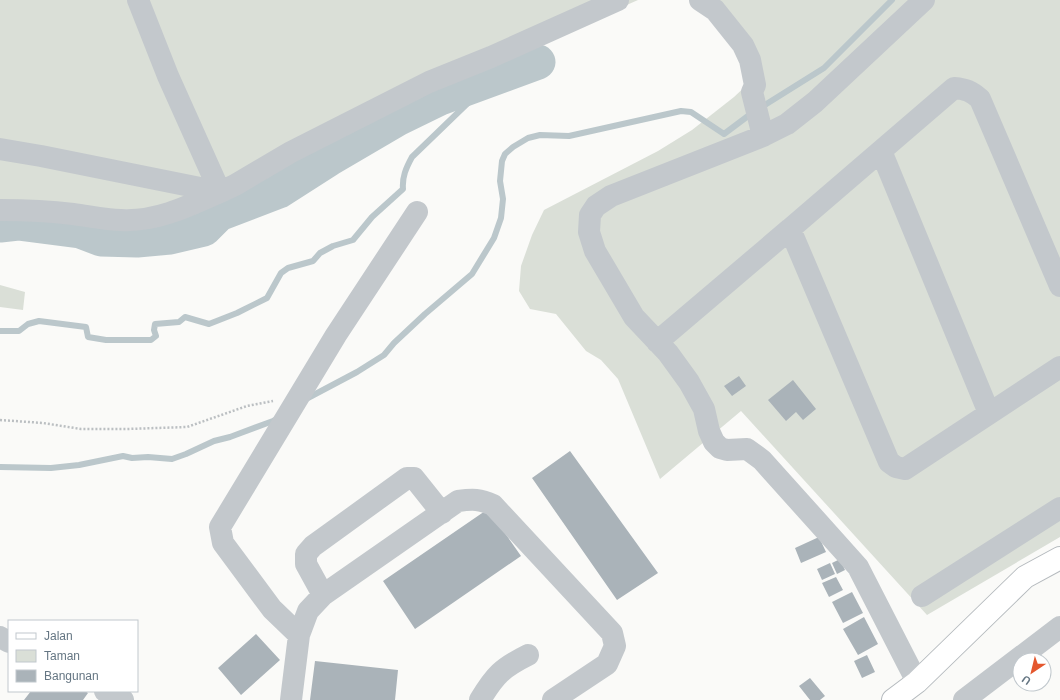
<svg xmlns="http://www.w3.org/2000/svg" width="1060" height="700" viewBox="0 0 1060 700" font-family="Helvetica,sans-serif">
	<rect width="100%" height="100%" fill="#fafaf8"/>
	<!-- green -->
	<path fill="#dadfd7" d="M 0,0 L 638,0 L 210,189 L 151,211 L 0,203 Z
		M 697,0 L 1060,0 L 1060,537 L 927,615 L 741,411 L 660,479 L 618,379 L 601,360 L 586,351 L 556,314 L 530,309 L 519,291 L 521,266 L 532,235 L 544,210 L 658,151 L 692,130 L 734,97 L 750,82 L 748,66 Z
		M 0,285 L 25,292 L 23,310 L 0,307 Z"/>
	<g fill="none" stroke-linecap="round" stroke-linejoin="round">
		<!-- stream -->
		<path stroke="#bbc7cb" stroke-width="6" d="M 760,108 L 824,68 L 892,0
			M 0,331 L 19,331 L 28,324 L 39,321 L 86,327 L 88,337 L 106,340 L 151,340 L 156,336 L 154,330 L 155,324 L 179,322 L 185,317 L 209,324 L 237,313 L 267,298 L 281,273 L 288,268 L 313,261 L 320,253 L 333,246 L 353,240 L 372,217 L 403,189 C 402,177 406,168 412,157 L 470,101 L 505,74
			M 306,399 L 357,372 L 384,355 L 394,343 L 425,314 L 472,274 L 494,238 L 501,218 L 503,199 L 500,181 L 502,161 L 505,154 L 513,147 L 528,138 L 540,135 L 569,136 L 681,111 L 691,112 L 724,134 L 752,113
			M 0,467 L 51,468 L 79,465 L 123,456 L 132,458 L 148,457 L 172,459 L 186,454 L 214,441 L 230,437 L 273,421 L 277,419"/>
		<!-- river -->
		<path stroke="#bbc7cb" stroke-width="35" d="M 0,225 L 18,223 L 80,231 L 101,239 L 137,240 L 170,237 L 204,229 L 219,214 L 279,191 L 329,159 L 399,118 L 440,98 L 538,62"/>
	</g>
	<!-- building -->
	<path fill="#aab3b9" d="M 739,376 L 746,386 L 732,396 L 724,386 Z
		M 793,380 L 816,409 L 803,420 L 796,412 L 786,421 L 768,400 Z
		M 570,451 L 658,573 L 617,600 L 532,478 Z
		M 488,509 L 521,556 L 415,629 L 383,581 Z
		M 819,537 L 826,552 L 801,563 L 795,548 Z
		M 840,559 L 845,570 L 837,574 L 832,563 Z
		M 830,563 L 835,574 L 822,580 L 817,569 Z
		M 836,577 L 843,590 L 829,597 L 822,583 Z
		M 852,592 L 863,613 L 843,623 L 832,602 Z
		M 864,617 L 878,644 L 858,655 L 843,629 Z
		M 256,634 L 280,660 L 241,695 L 218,668 Z
		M 867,655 L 875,672 L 862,678 L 854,661 Z
		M 315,661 L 398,670 L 395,700 L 310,700 Z
		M 810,678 L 825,696 L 820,700 L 810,700 L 799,686 Z
		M 31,691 L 85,691 L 88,693 L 83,700 L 24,700 Z"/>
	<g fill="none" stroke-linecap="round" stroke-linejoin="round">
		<defs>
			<path id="major" d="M 893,700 L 917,682 L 1025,577 L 1060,558"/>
		</defs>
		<!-- major casing -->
		<use href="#major" stroke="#b5babe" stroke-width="24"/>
		<!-- path -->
		<path stroke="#bbbfc2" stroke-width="2.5" stroke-dasharray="2 2" stroke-linecap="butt" d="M 0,420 L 43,423 L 81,429 L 127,429 L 187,427 L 247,406 L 273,401"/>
		<!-- minor -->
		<path stroke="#c3c8cc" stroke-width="22" d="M 700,0 L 715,10 L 743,45 L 750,60 L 755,85 L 752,92 L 763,136
			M 0,149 L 41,156 L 220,192 L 235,185 L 291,152 L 429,82 L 491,57 L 618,0
			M 881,151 L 989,413
			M 0,210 C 25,210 49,211 73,214 C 89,216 105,220 121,220 C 156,222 189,206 220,192 L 168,76 L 138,0
			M 790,229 L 954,88 C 966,89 971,91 980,99 L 1060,286
			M 657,342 L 790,229 L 889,462 L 896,467 L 905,469 L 1060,367
			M 323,595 L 306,564 L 306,554 L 313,546 L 407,478 L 414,478 L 442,513
			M 922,596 L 1060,508
			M 299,635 L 272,609 L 223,543 L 220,527 L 336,335 L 417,212
			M 0,637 L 9,642
			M 917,682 L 858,567 L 762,460 L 747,449 L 727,450 L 720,448 L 714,442 L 709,431 L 704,409 L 689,382 L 668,353 L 634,317 L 595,251 L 589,232 L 590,215 L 596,206 L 611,196 L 763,136 L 787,124 L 815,102 L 924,0
			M 105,691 L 123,700
			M 291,700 L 299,635 L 308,611 L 323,595 L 458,501 C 473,499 480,499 493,505 L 612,633 L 615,646 L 607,664 L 553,700
			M 480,700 C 495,675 502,668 528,655
			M 964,700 L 1060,627"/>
		<!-- major -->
		<use href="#major" stroke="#fff" stroke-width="22"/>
	</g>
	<!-- legend -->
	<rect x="8" y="620" width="130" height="72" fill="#ffffff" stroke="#c1c8cd"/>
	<rect x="16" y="633" width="20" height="6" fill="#ffffff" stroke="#c1c8cd"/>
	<text x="44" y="640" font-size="12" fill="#657683">Jalan</text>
	<rect x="16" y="650" width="20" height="12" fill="#dadfd7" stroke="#c1c8cd"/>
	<text x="44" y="660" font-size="12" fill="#657683">Taman</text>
	<rect x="16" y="670" width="20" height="12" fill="#aab3b9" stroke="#c1c8cd"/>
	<text x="44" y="680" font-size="12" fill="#657683">Bangunan</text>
	<!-- north arrow -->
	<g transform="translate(1032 672) rotate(215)"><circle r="19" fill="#ffffff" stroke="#c1c8cd"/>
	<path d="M0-3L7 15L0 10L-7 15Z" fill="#e4572e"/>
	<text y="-6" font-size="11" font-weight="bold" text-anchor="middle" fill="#657683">U</text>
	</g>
</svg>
